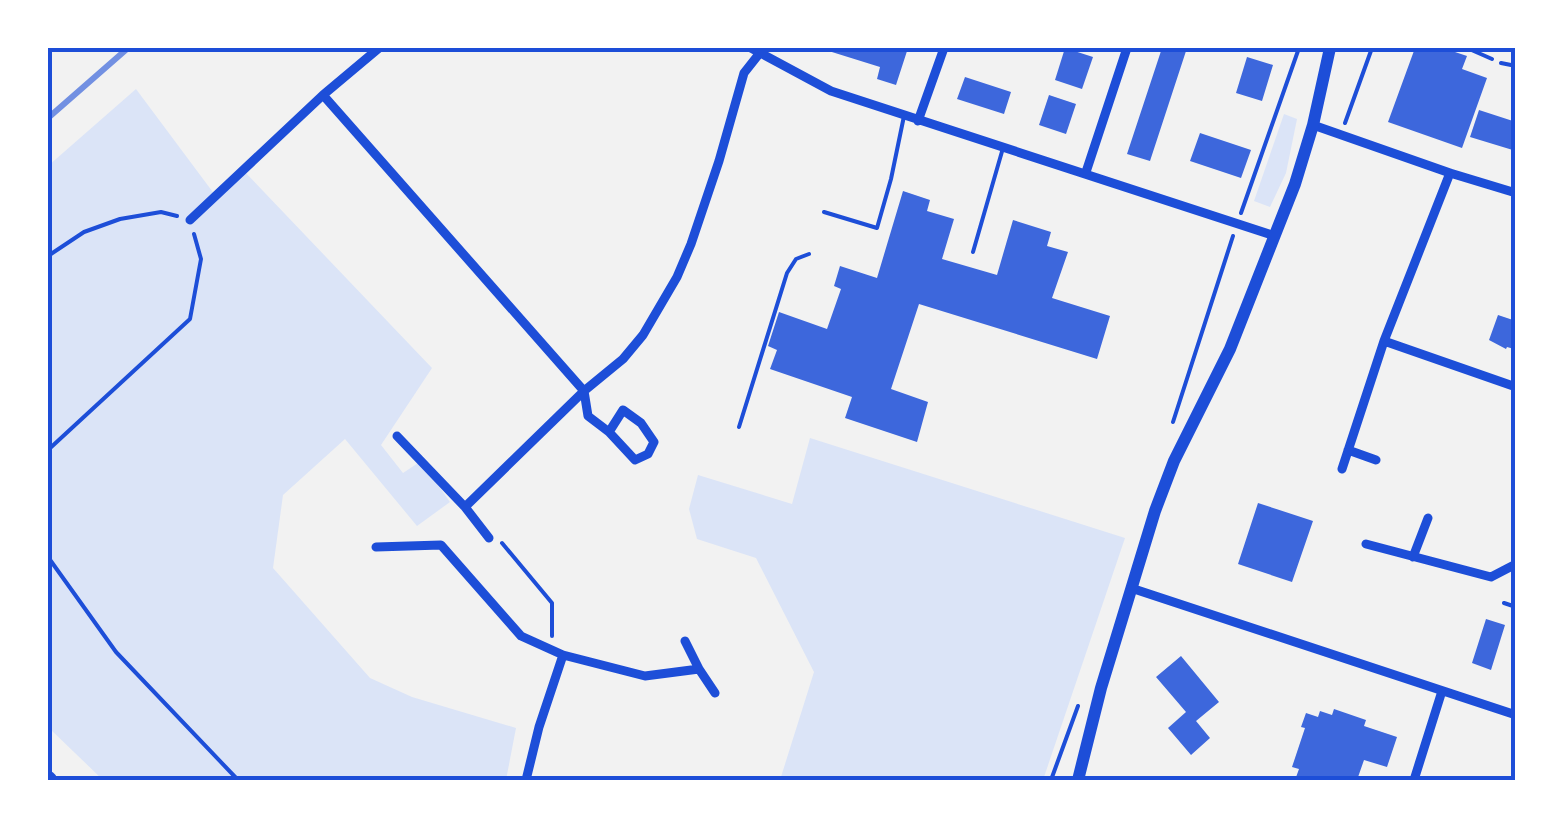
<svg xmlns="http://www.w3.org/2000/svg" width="1563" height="828" viewBox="0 0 1563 828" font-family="Manrope,sans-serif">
	<rect width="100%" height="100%" fill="#f2f2f2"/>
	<!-- green -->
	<path fill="#dbe4f7" d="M 136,89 L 215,195 L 243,170 L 432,368 L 381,445 L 403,473 L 421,461 L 450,502 L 417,526 L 345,439 L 283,495 L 273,568 L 370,678 L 412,697 L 516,728 L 506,780 L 103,780 L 48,727 L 48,166 Z
		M 1284,114 L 1297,119 L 1286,173 L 1270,207 L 1254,201 Z
		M 810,438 L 1125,538 L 1043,780 L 780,780 L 814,672 L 756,558 L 697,539 L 689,509 L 698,475 L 792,504 Z"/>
	<!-- building -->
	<path fill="#3d67dc" d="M 819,48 L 908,48 L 896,85 L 877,79 L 880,67 Z
		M 1065,48 L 1093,57 L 1082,89 L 1055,80 Z
		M 1162,48 L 1187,48 L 1150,161 L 1127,154 Z
		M 1415,48 L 1443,48 L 1467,56 L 1462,69 L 1487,78 L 1462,148 L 1388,122 Z
		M 1247,57 L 1273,65 L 1262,101 L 1236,93 Z
		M 965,77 L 1011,92 L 1004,114 L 957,99 Z
		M 1049,95 L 1076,104 L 1066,134 L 1039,125 Z
		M 1479,110 L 1516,122 L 1516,151 L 1470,137 Z
		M 1200,133 L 1251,150 L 1241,178 L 1190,161 Z
		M 903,191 L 930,200 L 927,211 L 954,219 L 942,259 L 997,275 L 1013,220 L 1051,232 L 1047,246 L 1068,252 L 1052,298 L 1110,316 L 1097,359 L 919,304 L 891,389 L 928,402 L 917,442 L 845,418 L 852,397 L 770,369 L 777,350 L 768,346 L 779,312 L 827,329 L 841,289 L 834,286 L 840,266 L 877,278 Z
		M 1498,315 L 1516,321 L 1514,349 L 1507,347 L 1506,349 L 1489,340 Z
		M 1258,503 L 1313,521 L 1292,582 L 1238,564 Z
		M 1486,619 L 1505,625 L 1491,670 L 1472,663 Z
		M 1181,656 L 1219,702 L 1196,721 L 1210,738 L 1191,755 L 1168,728 L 1186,712 L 1156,677 Z
		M 1334,709 L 1366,720 L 1364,726 L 1397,737 L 1387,767 L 1364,760 L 1357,780 L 1295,780 L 1299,769 L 1292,767 L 1305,728 L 1301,727 L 1306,713 L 1318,717 L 1320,711 L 1332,715 Z"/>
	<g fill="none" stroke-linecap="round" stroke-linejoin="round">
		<!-- path -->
		<path stroke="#1d4ed8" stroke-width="4" d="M 1467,48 L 1492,59
			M 1345,123 L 1372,48
			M 1241,213 L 1299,48
			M 48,256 L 84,232 L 120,219 L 161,212 L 177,216
			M 1173,422 L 1233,236
			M 48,450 L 190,319 L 201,259 L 194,234
			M 502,543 L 552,603 L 552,636
			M 48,557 L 116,652 L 238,780
			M 1051,780 L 1078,706"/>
		<!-- service -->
		<path stroke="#1d4ed8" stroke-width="4" d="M 1501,63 L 1516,66
			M 824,212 L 877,228 L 891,179 L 904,116
			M 973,252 L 1003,148
			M 739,427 L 787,273 L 796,259 L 809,254
			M 1504,603 L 1516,607"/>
		<!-- minor -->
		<path stroke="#1d4ed8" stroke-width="9" d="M 751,48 L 831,91 L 1275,236
			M 323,95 L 584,391 L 588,416 L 609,432 L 635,460 L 648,454 L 654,442 L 641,423 L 623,410 L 609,432
			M 918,121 L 944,48
			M 1313,125 L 1450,173 L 1516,193
			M 1086,172 L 1127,48
			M 190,220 L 323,95 L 379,48
			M 1384,341 L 1516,387
			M 397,436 L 465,507 L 584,391 L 623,359 L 643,335 L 677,277 L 691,244 L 719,161 L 744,73 L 759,54
			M 1348,450 L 1376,460
			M 1342,469 L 1384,341 L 1450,173
			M 465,507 L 489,538
			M 1366,544 L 1491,577 L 1516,564
			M 376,547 L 441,545 L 521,636 L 563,655 L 645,676 L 699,669 L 685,641
			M 1413,557 L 1428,518
			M 1131,588 L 1516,715
			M 699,669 L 715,693
			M 526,780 L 539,727 L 563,655
			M 1414,780 L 1442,691"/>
		<!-- secondary -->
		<path stroke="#1d4ed8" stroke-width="12" d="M 1078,780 L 1101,688 L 1155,511 L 1174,461 L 1230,349 L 1295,184 L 1313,125 L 1330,48"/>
		<!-- motorway -->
		<path stroke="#1d4ed8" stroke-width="15" d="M 48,778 L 50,780"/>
		<!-- rail -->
		<path stroke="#7290e2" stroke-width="6" d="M 48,118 L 128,48"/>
	</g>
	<!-- border -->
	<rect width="1563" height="828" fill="none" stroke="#ffffff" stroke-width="100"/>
	<rect x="50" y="50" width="1463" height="728" fill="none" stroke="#1d4ed8" stroke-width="4"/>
</svg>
